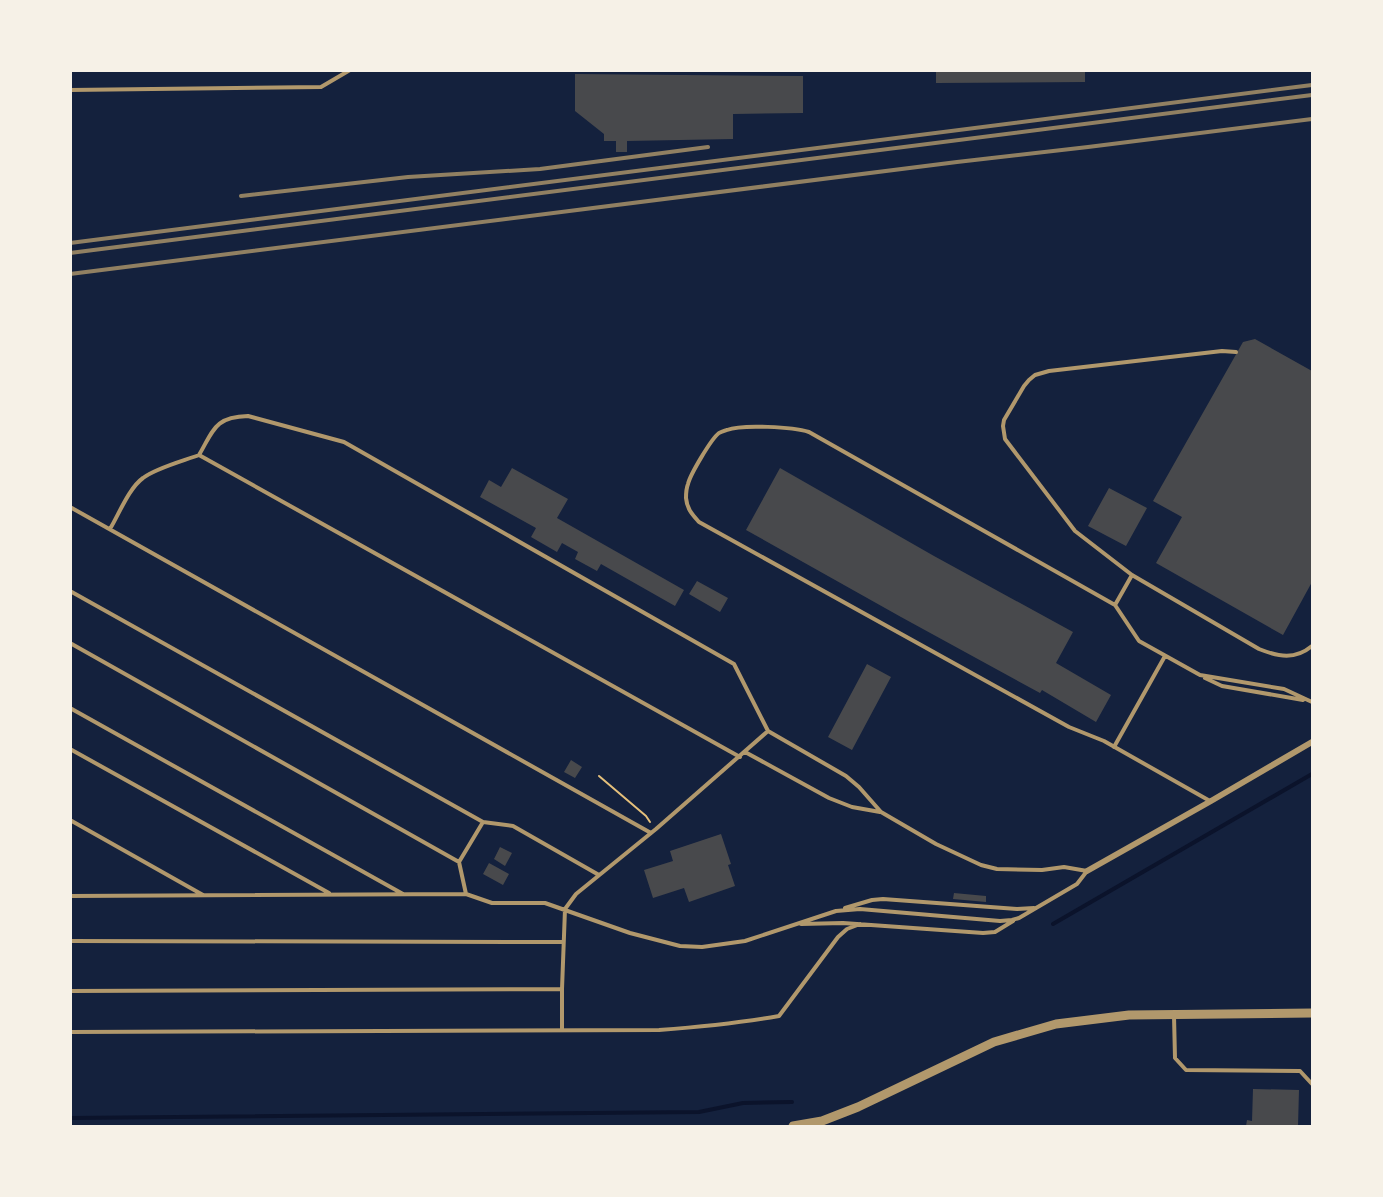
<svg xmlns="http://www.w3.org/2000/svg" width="1383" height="1197" viewBox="0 0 1383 1197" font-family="'Open Sans',sans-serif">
	<rect width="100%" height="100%" fill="#14213d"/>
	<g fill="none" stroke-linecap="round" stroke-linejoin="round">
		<!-- stream -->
		<path stroke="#0b132b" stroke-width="4" d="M 1053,924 L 1312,774
			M 70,1118 L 699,1112 L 743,1103 L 792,1102"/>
	</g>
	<!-- building -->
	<path fill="#48494c" d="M 936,70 L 1085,70 L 1085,82 L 936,83 Z
		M 575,74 L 803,76 L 803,113 L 733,114 L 733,139 L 627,141 L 627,152 L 616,152 L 616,141 L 604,141 L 604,134 L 575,111 Z
		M 1255,339 L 1312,371 L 1312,582 L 1283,635 L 1156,563 L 1182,517 L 1153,501 L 1243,342 Z
		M 512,468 L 568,499 L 557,518 L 684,590 L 675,606 L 601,564 L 597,571 L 575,559 L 578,552 L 562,543 L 557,552 L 531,537 L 536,528 L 480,497 L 489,480 L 501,487 Z
		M 780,468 L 934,556 L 1073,632 L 1056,663 L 1111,695 L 1096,722 L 1042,690 L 1040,693 L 901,617 L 746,530 Z
		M 1109,488 L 1147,508 L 1126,546 L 1088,526 Z
		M 697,581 L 728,598 L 720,612 L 689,594 Z
		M 867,664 L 891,677 L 852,750 L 828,737 Z
		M 571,760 L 582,767 L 575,778 L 564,772 Z
		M 721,834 L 731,864 L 728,865 L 735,886 L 689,902 L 684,888 L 653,898 L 644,870 L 673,861 L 670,851 Z
		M 500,847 L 512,853 L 505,866 L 494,859 Z
		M 489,863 L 509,874 L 503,885 L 483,874 Z
		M 954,893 L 986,896 L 986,902 L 953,899 Z
		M 1253,1089 L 1299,1090 L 1298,1126 L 1246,1126 L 1247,1120 L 1252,1121 Z"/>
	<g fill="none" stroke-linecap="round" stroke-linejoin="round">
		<!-- path -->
		<path stroke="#e5c07b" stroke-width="2" d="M 599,776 L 646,816 L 650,822"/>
		<!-- service -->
		<path stroke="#b1986c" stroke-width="4" d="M 70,90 L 321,87 L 350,70
			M 1236,352 L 1222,351 L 1049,371 L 1035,375 L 1029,380 L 1024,386 L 1004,420 L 1003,426 L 1005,439 L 1075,531 L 1132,575 L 1259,649 C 1279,657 1295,660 1312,646
			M 70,507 L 651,833
			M 110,529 C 119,514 129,488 143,478 C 156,468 183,461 199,455
			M 70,591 L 483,822 L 513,826 L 599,875
			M 1115,605 L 1132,575
			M 70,643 L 459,862 L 466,894
			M 1205,678 L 1222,686 L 1303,700
			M 70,708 L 403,894
			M 1114,747 L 1165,656
			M 70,749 L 329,893
			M 745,752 L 829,798 L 852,807 L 880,812
			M 1210,801 L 1104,741 L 1069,727 L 699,522 C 692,514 687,509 686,498 C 686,494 686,489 688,484 C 690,475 711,439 719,433 C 719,433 726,430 727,430 C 742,424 793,427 809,432 L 1115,605 L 1139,641 L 1200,675 L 1284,689 L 1312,702
			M 70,820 L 203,895
			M 459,862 L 483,822
			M 70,896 L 466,894 L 492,903 L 545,903 L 630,933 L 680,946 L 702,947 L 745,941 L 836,911 L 860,909 L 1000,921 L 1012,920 L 1019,918 L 1077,884 L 1087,871 L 1064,867 L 1042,870 L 997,869 L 981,865 L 936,844 L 881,812 L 859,787 L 846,776 L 768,731 L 734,664 L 344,442 L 248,416 C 215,417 214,429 199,455 L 740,757
			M 845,908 L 872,900 L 883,899 L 1017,909 L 1034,908
			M 801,924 L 843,923 L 983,933 L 995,932 L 1013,921
			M 70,941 L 563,942
			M 562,989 L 565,909 L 576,894 L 656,829 L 768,731
			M 70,991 L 562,989 L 562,1030
			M 1174,1016 L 1175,1058 L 1186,1070 L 1300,1071 L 1312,1084
			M 70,1032 L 659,1030 C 699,1027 739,1023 779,1016 L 838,937 L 847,929 L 860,924"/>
		<!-- minor -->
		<path stroke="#b1986c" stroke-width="6" d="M 1087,871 L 1211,801 L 1312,742"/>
		<!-- tertiary -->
		<path stroke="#b1986c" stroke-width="9" d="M 793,1126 L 822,1121 L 858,1107 L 994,1042 L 1056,1024 L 1129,1015 L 1312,1013"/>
		<!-- rail -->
		<path stroke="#918062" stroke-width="4" d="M 241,196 L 408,177 L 540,169 L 708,147
			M 70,243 L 1312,85
			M 70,253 L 1312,95
			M 70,274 L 957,162 L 1088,147 L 1312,119"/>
	</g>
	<!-- border -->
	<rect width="1383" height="1197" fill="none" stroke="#f6f1e7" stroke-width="144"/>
</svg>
